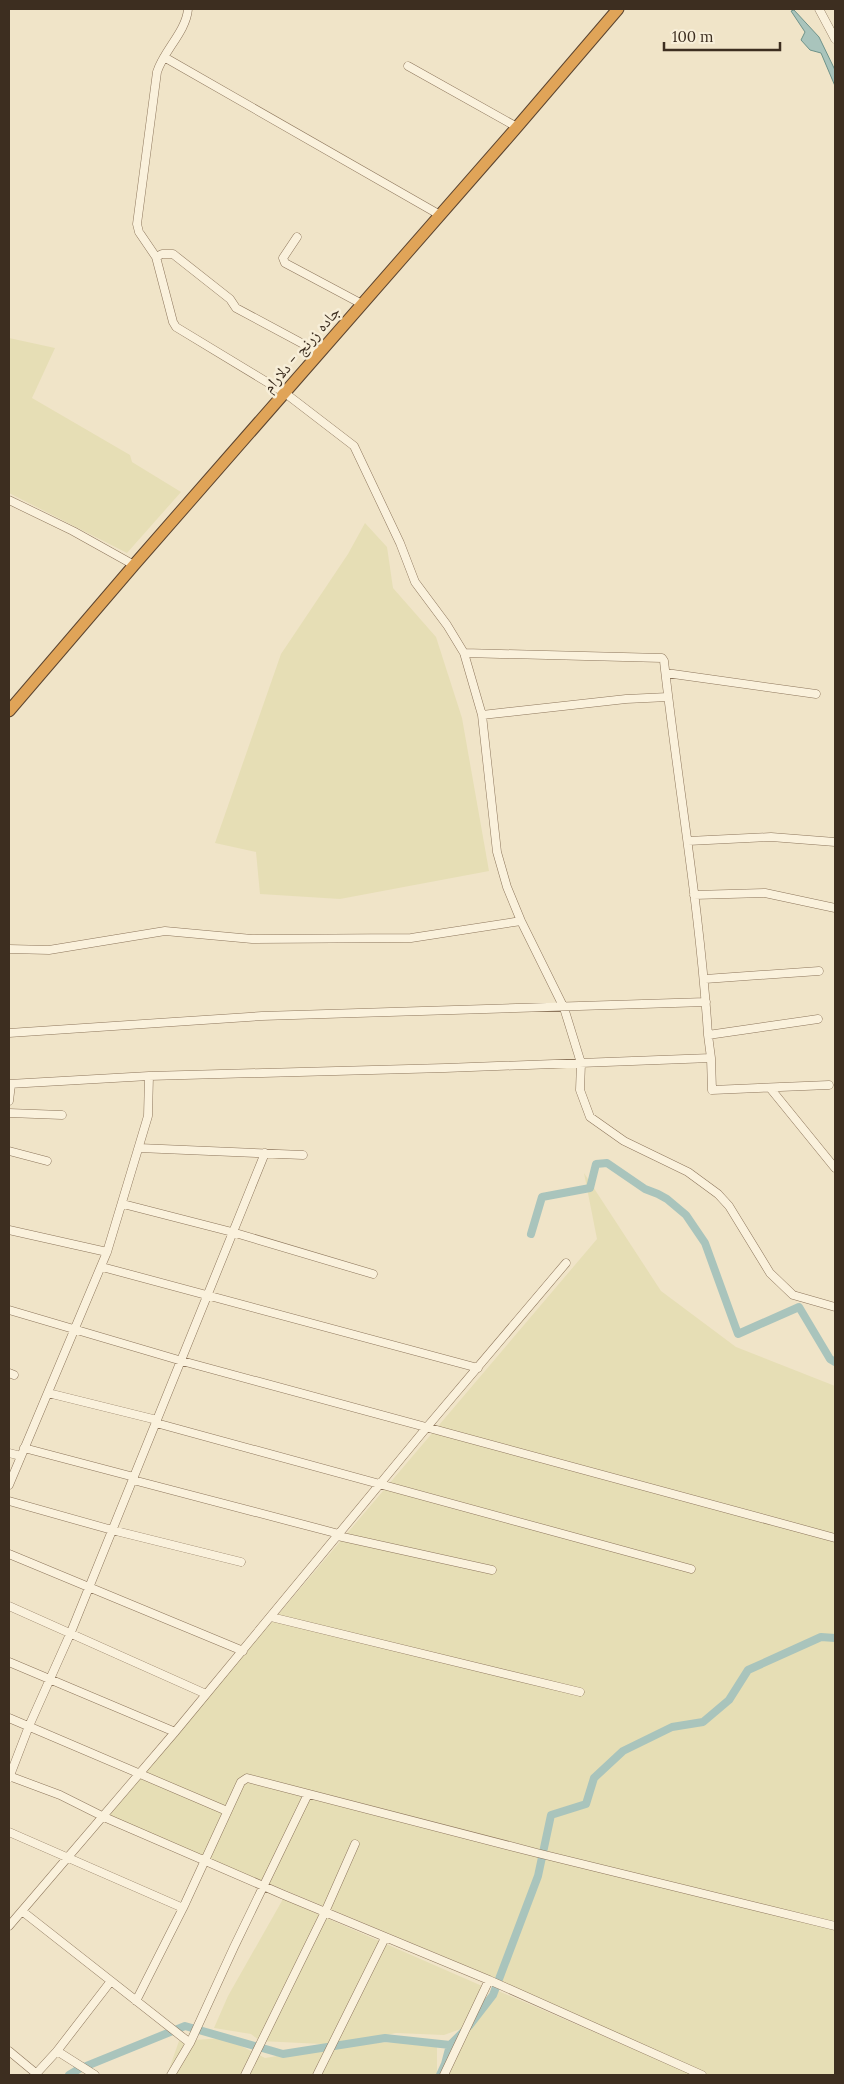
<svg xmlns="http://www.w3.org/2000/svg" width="844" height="2084" viewBox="0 0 844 2084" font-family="Lora,'Noto Naskh Arabic',serif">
	<rect width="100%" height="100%" fill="#f0e4c8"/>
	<!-- farmland -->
	<path fill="#e6deb5" d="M 9,338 L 55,348 L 32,398 L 130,455 L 132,462 L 181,492 L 127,553 L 9,493 Z
		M 365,523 L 387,547 L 393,588 L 436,637 L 462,718 L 489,871 L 340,899 L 260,894 L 256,852 L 215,843 L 281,654 L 348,554 Z
		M 584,1173 L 661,1291 L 736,1347 L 835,1386 L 835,2075 L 704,2075 L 493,1977 L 107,1816 L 597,1239 Z
		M 283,1899 L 489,1989 L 469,2026 L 444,2035 L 396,2033 L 353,2042 L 437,2043 L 437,2075 L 167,2075 L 179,2041 L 225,2038 L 265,2058 L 343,2045 L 260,2041 L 251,2034 L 214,2028 L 228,1996 Z
		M 494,1989 L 694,2075 L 440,2075 Z"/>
	<!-- water -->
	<path fill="#a9c4bc" stroke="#6f938a" d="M 794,10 L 819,37 L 835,70 L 835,104 L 835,86 L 821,53 L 810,50 L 801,40 L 805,32 L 791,11 Z"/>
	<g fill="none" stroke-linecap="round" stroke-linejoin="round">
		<!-- canal -->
		<path stroke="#a9c4bc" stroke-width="8" d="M 531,1234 L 542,1197 L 590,1188 L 596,1164 L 607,1163 L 645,1189 L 658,1194 L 667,1199 L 686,1215 L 705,1243 L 738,1334 L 799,1307 L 830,1359 L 835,1362
			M 69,2075 L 79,2069 L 185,2026 L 283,2054 L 385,2038 L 450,2045
			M 440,2075 L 445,2064 L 450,2045 L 469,2026 L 493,1995 L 538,1876 L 551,1815 L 586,1804 L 594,1778 L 623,1751 L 672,1727 L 703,1722 L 729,1700 L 748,1670 L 821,1637 L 835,1638"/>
		<defs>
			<path id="minor" d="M 188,9 C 186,32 164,50 157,72 L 137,224 L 139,232 L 156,257 L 173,322 L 176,327 L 285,393 L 354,446 L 400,543 L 415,582 L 447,625 L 464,653 L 482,715 L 497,852 L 507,887 L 521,921 L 564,1008 L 581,1063 L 580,1090 L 590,1117 L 624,1141 L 688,1172 L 718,1194 L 729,1206 L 770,1273 L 793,1295 L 835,1307
				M 819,9 L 835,39
				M 164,57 L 440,215
				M 408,66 L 517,127
				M 297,237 L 283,258 L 285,263 L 362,304
				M 156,257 L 162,254 L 173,254 L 230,299 L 236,308 L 320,353
				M 9,500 L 73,531 L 134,565
				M 464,653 L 662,658 L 664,661 C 678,786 700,909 708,1035
				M 666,673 L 816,694
				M 482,715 L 626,699 L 668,697
				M 688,841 L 771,837 L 835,842
				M 694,895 L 765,893 L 835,908
				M 9,949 L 49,950 L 165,931 L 252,939 L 411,938 L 521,921
				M 705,979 L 819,971
				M 9,1033 L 262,1016 L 706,1002
				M 711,1058 L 712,1090 L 829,1085
				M 9,1084 L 149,1076 L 445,1068 L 711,1058 L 708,1035 L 818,1019
				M 770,1088 L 835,1168
				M 9,1101 L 11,1084
				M 9,1113 L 62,1115
				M 139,1148 L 303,1155
				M 9,1151 L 47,1161
				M 123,1204 L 232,1232 L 373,1274
				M 9,1230 L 107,1252
				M 102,1267 L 478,1368
				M 9,1310 L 182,1361 L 835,1538
				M 9,1373 L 14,1375
				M 48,1393 L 157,1420
				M 156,1423 L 691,1569
				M 24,1448 L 134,1477
				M 9,1453 L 21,1456
				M 133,1480 L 339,1534
				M 9,1485 L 107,1252 L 148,1116 L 149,1076
				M 9,1501 L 112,1530 L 241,1562
				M 338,1536 L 492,1570
				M 9,1554 L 243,1651
				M 9,1606 L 206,1694
				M 271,1617 L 580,1692
				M 9,1662 L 175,1732
				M 9,1718 L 227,1811
				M 9,1776 L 60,1795 L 104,1817 L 284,1895 L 489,1980 L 702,2075
				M 9,1778 L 29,1726 L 71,1632 L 265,1153
				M 9,1832 L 183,1908
				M 22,1911 L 190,2043
				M 9,1926 L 175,1732 L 427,1427 L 566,1263
				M 136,2001 L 183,1908 L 241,1782 L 247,1778 L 537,1853 L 835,1926
				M 9,2051 L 38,2075
				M 57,2051 L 95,2075
				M 36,2074 L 57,2051 L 111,1981
				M 171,2075 L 190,2043 L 234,1947 L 308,1794
				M 245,2075 L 325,1912 L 355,1844
				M 317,2075 L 385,1938
				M 444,2075 L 489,1980"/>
			<path id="highway" d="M 9,711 L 134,565 L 517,127 L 618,9"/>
		</defs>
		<!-- minor casing -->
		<use href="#minor" stroke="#8d765c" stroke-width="9"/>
		<!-- highway casing -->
		<use href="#highway" stroke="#5b4430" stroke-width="13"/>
		<!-- minor -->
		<use href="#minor" stroke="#faf1dc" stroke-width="8"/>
		<!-- highway -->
		<use href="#highway" stroke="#e0a458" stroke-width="11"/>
	</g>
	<g text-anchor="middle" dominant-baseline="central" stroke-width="5" stroke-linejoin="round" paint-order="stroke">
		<!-- street labels -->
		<g font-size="16" fill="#3d2e20" stroke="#f7eed8">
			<text transform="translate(301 349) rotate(-49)">جاده زرنج - دلارام</text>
		</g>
	</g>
	<!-- border -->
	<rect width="844" height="2084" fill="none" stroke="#3d2e20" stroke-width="20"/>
	<!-- scale -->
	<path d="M664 42v8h116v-8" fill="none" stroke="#3d2e20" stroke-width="2.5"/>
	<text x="672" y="42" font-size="15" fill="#3d2e20" stroke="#f7eed8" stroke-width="4" paint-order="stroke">100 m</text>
</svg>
